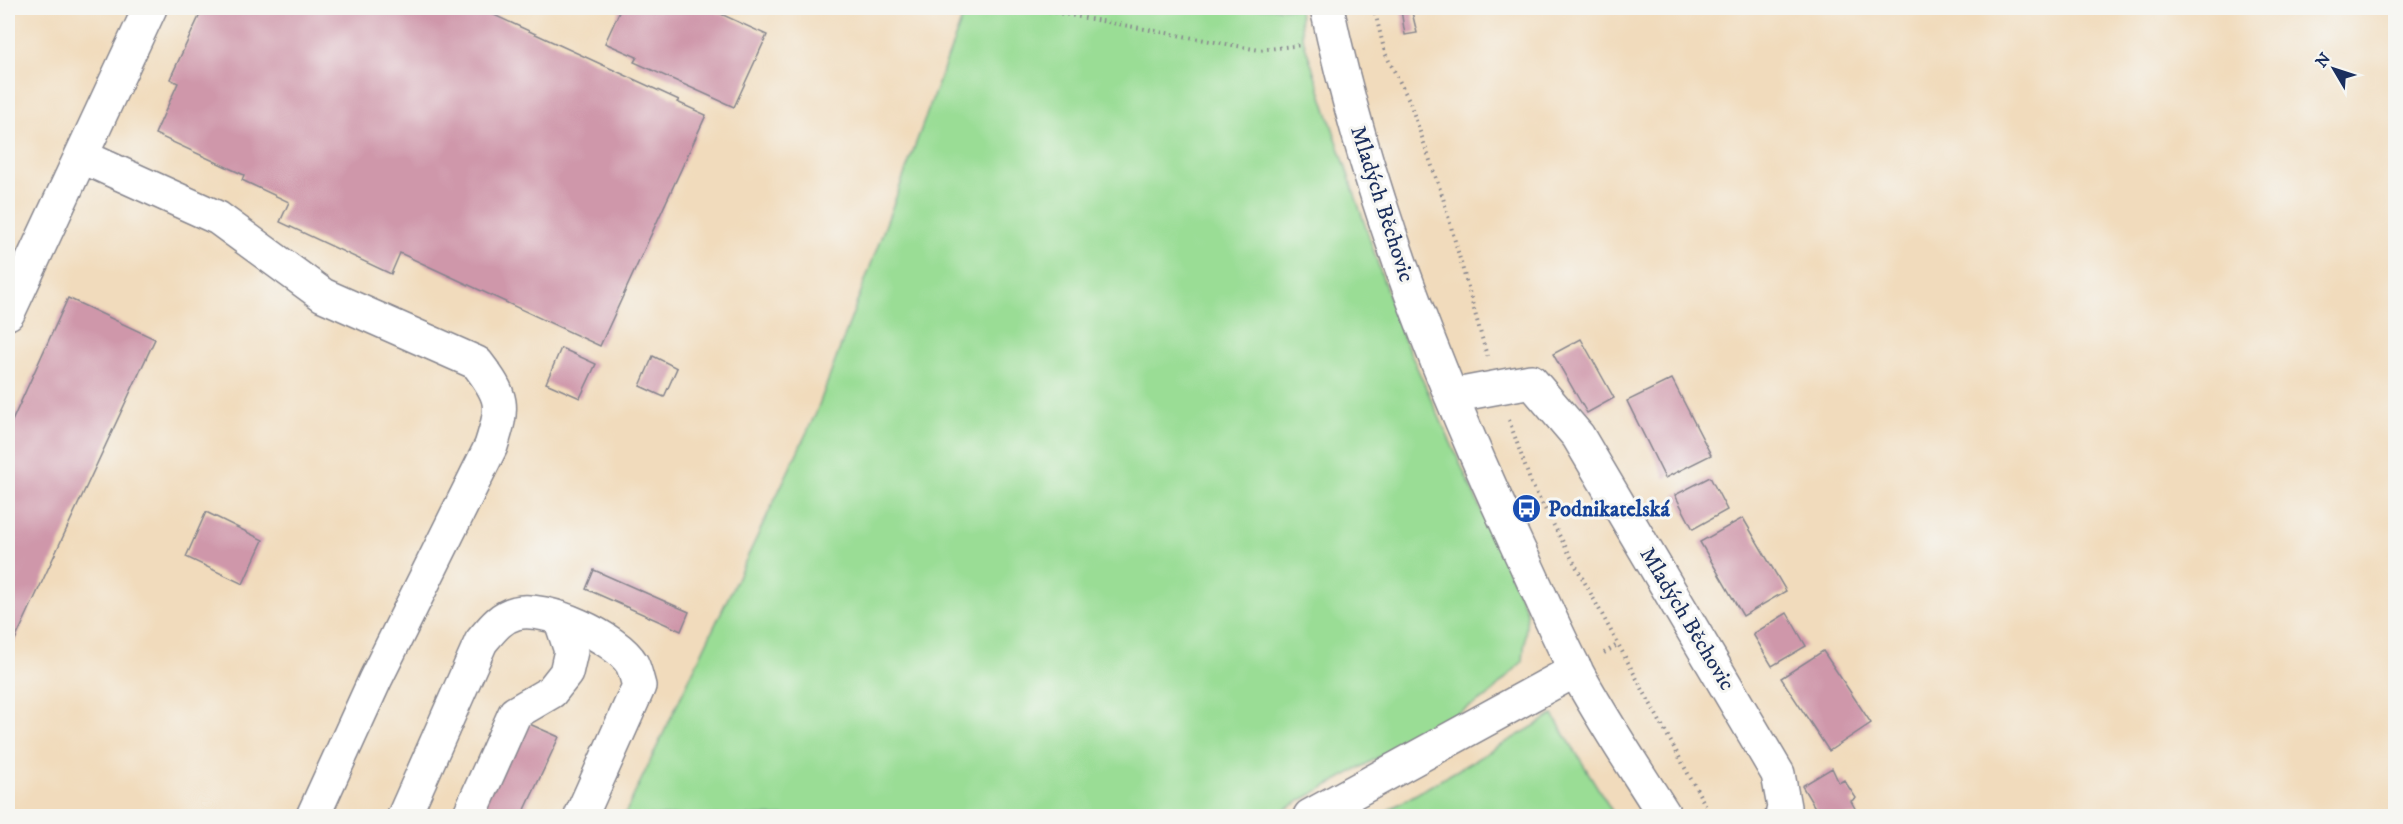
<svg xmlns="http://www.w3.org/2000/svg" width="2403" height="824" viewBox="0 0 2403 824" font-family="'IM FELL DW Pica',serif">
	<rect width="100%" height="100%" fill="#f6f6f2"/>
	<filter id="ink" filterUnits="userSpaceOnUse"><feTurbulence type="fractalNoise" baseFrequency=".0167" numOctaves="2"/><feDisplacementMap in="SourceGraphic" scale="12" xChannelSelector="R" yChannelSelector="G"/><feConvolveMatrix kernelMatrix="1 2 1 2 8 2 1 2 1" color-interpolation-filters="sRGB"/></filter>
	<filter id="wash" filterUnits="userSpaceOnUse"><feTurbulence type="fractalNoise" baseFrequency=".008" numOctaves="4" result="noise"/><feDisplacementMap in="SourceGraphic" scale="24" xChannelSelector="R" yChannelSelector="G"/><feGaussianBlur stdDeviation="1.35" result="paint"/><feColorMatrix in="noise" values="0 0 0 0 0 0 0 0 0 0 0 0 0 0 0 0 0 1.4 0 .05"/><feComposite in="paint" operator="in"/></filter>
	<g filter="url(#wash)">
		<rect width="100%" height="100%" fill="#f1dbbc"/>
		<!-- green -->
		<path fill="#9add95" stroke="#5a867a" stroke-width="1.5" d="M 966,8 L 1299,8 L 1302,36 L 1400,330 L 1527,612 L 1523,661 L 1487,697 L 1273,816 L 624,816 L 816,413 Z
			M 1553,715 L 1615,816 L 1378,816 Z"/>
		<g id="blocks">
			<!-- building -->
			<path fill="#cf97aa" d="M 203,8 L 479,8 L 679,100 L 677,102 L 706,115 L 600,346 L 400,253 L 391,274 L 280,222 L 289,202 L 242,180 L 244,175 L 155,134 L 178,83 L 170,79 Z
				M 621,8 L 650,8 L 658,11 L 659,8 L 708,8 L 767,35 L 734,107 L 634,62 L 637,57 L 605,43 Z
				M 1411,8 L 1417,33 L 1405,35 L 1401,10 Z
				M 68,298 L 155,339 L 8,655 L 8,430 Z
				M 1581,339 L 1614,398 L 1587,413 L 1553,354 Z
				M 561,348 L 596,364 L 580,398 L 546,383 Z
				M 653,356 L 677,368 L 664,397 L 640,386 Z
				M 1672,379 L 1711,455 L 1665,478 L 1627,401 Z
				M 1710,477 L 1727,510 L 1693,529 L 1675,495 Z
				M 206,512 L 263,540 L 243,584 L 186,557 Z
				M 1743,518 L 1786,591 L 1743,616 L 1700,542 Z
				M 594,570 L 689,612 L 681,631 L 586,589 Z
				M 1787,613 L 1806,646 L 1772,666 L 1753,634 Z
				M 1823,651 L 1871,723 L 1829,751 L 1781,678 Z
				M 518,719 L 559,737 L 522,816 L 473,816 Z
				M 1832,768 L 1839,783 L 1844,780 L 1856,798 L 1851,801 L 1858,814 L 1855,816 L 1820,816 L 1802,786 Z"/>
		</g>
	</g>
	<g filter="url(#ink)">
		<use href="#blocks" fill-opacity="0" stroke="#86858d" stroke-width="1.5"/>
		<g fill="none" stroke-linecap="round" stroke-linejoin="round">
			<defs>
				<path id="minor" d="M 1327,8 C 1367,196 1438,376 1519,550 C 1538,590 1555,631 1575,669 C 1602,720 1635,768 1665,816
					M 81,156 L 218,218 L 323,295 L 477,363 C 504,398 504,405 491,446 L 375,680 L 313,816
					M 8,313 L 150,8
					M 1451,396 L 1531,381 L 1578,436 L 1778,774 L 1784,807 L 1782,816
					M 404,816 L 481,642 C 491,630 500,617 516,613 C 545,605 617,638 632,664 C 635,670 637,679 639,686 L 581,816
					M 469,816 L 515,713 L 551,692 L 566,673 L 571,651 L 560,618
					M 1310,816 L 1576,670"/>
			</defs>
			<!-- minor casing -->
			<use href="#minor" stroke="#86858d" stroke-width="36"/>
			<!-- path -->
			<path stroke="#86858d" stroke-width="4" stroke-dasharray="1.5 4.5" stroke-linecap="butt" d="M 1031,8 L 1259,50 L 1302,45
				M 1374,8 L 1385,53 L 1409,100 L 1443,198 L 1487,356
				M 1509,420 L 1531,483 L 1711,816
				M 1604,653 L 1619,644"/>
			<!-- minor -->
			<use href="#minor" stroke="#fff" stroke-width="33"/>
		</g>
	</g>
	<!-- icons -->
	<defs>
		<symbol id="bus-disc" viewBox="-11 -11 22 22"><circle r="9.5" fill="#1a4fb4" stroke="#f6f6f2"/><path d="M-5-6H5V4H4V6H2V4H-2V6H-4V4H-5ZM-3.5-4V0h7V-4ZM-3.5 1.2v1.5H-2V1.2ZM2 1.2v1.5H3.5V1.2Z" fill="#fff"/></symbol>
	</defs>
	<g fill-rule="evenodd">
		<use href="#bus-disc" x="1510" y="492" width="33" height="33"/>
	</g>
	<g text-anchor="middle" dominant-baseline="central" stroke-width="6" stroke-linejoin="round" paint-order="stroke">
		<!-- street labels -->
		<g font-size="22" fill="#1b2f5e" stroke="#f6f6f2">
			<text transform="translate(1382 204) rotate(72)">Mladých Běchovic</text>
			<text transform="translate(1687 619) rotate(59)">Mladých Běchovic</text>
		</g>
		<!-- transit labels -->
		<g font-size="22" font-weight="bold" fill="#164399" stroke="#f6f6f2" text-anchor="start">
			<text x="1548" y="509">Podnikatelská</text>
		</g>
	</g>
	<!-- margin -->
	<rect width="2403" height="824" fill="none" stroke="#f6f6f2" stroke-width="30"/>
	<!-- north arrow -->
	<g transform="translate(2334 69) rotate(309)" stroke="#f6f6f2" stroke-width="4.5" paint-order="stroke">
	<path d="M0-4.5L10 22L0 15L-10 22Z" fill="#1b2f5e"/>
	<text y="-9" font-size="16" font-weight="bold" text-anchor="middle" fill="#1b2f5e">N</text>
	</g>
</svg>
